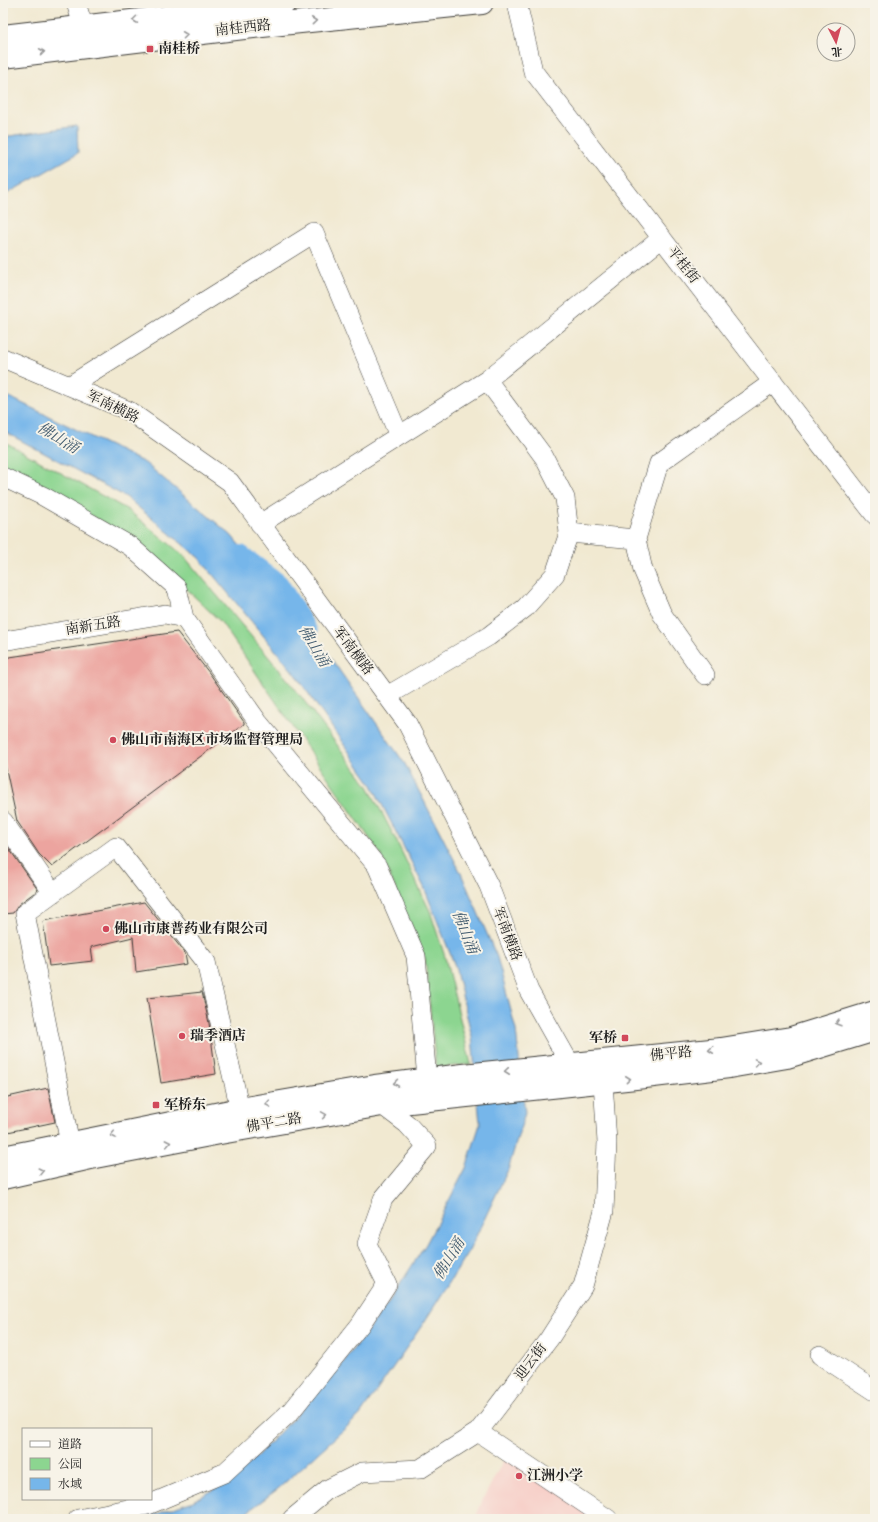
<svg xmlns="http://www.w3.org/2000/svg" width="878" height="1522" viewBox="0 0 878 1522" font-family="'IM FELL DW Pica','Noto Serif SC',serif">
	<rect width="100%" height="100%" fill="#f7f3e8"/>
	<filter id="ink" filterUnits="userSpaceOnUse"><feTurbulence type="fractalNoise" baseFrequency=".025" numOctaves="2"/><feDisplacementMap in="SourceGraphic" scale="8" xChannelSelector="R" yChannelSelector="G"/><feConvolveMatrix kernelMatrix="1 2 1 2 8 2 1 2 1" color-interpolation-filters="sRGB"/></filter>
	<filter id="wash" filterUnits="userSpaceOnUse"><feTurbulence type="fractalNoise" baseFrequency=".012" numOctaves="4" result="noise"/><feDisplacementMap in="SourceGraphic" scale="16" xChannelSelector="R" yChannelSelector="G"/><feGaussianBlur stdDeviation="0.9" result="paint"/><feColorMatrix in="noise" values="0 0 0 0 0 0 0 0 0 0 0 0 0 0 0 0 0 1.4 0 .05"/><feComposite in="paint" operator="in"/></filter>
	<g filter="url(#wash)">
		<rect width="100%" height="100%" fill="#f1e9d1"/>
		<!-- built -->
		<path fill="#f7d0c9" d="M 508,1452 L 608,1519 L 475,1519 L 483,1499 Z"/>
		<!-- green -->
		<path fill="#8cd590" stroke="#547856" d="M 3,441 L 128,510 L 183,555 L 293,686 L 368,786 L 396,840 L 430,911 L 445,957 L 471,1064 L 436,1068 L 425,958 L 381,855 L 221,622 L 134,539 L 3,468 Z"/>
		<!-- water -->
		<path fill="#76b6ea" stroke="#496983" d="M 77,126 L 78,153 L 3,196 L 3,137 Z
			M 3,394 L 145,463 L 231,535 L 323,647 L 405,764 L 460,871 L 497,957 L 516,1030 L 525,1113 L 508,1170 L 468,1253 L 425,1321 L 360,1415 L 279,1488 L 238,1519 L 127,1519 L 157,1514 L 193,1501 L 217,1488 L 254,1459 L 330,1380 L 388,1303 L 426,1244 L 466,1168 L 480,1124 L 472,1037 L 455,966 L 424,887 L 372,785 L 295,674 L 199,558 L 126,497 L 3,431 Z"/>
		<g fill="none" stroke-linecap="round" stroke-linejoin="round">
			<!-- river -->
			<path stroke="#76b6ea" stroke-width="24" d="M 240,557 L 277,585 L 306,633"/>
		</g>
		<g id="blocks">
			<!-- building -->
			<path fill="#eca49f" d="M 177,632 L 210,674 L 244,722 L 244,724 L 52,867 L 39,854 L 17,821 L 3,755 L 3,658 Z
				M 3,840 L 38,890 L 19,904 L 13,913 L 3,914 Z
				M 144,902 L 185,953 L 187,964 L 136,972 L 133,937 L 91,947 L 93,961 L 49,966 L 43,921 Z
				M 202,992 L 209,1023 L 216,1074 L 161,1083 L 147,998 Z
				M 48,1088 L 55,1122 L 3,1133 L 3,1098 Z"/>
		</g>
	</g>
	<g filter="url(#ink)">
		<use href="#blocks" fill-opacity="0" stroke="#3c3b37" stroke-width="1"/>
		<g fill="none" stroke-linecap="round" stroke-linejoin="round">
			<defs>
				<path id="minor" d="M 76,3 L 88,41
					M 517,3 L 533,71 L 875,515
					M 3,358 L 129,411 L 230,482 L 407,723 L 489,886 L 529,991 L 570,1064
					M 69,386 L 314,233 L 399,436
					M 3,477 L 43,496 L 130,546 L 177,588 L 184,618 L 258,722 L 377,866 L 416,956 L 427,1079
					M 260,524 L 487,380 L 662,238
					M 569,533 L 636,539
					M 3,641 L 165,614 L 184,618
					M 705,675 L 662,614 L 643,570 L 636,539 L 659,463 L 773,382
					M 387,696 L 489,636 L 525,608 L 555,574 L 569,533 L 565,498 L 544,457 L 487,380
					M 3,821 L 53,893
					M 70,1144 L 25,913 L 116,847 L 206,962 L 240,1109
					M 820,1355 L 875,1391
					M 478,1432 L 608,1519
					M 78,1519 L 148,1505 L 224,1473 L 291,1411 L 360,1325 L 387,1284 L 367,1244 L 383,1199 L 427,1146 L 407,1124 L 382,1105
					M 292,1519 L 328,1489 L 362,1472 L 420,1469 L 478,1432 L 549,1339 L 583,1286 L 604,1211 L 607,1142 L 603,1082"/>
				<path id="major" d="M 3,36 L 285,3
					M 3,57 L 244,28 L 482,3
					M 3,1157 L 240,1109 L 375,1086 L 463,1075 L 721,1049 L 791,1038 L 875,1012
					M 3,1178 L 95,1157 L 220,1133 L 382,1105 L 645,1077 L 729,1067 L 787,1057 L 875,1030"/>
			</defs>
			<!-- minor casing -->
			<use href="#minor" stroke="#3c3b37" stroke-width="20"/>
			<!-- major casing -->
			<use href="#major" stroke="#3c3b37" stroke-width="24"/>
			<!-- minor -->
			<use href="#minor" stroke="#fff" stroke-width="19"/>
			<!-- major -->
			<use href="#major" stroke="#fff" stroke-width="22"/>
		</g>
		<!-- one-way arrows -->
		<defs><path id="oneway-chevron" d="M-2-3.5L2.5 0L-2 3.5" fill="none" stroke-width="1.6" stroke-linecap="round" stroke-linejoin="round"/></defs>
		<g stroke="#999">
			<use href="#oneway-chevron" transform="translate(135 20) rotate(173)"/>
			<use href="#oneway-chevron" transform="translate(314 21) rotate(-6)"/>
			<use href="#oneway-chevron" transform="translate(185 35) rotate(-7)"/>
			<use href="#oneway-chevron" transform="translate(42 52) rotate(-7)"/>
			<use href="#oneway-chevron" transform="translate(838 1023) rotate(163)"/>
			<use href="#oneway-chevron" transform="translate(711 1050) rotate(174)"/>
			<use href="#oneway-chevron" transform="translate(757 1062) rotate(-10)"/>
			<use href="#oneway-chevron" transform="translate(507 1071) rotate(174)"/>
			<use href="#oneway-chevron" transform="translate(628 1079) rotate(-6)"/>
			<use href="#oneway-chevron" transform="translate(396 1083) rotate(172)"/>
			<use href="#oneway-chevron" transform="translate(268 1104) rotate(170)"/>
			<use href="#oneway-chevron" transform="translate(324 1115) rotate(-9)"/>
			<use href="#oneway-chevron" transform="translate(113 1135) rotate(168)"/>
			<use href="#oneway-chevron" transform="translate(168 1143) rotate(-11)"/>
			<use href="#oneway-chevron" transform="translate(41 1171) rotate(-14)"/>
		</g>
	</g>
	<!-- markers -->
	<g fill="#d1495b" stroke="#f7f3e8" stroke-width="1.5">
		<rect x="146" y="45" width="8" height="8" rx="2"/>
		<circle cx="113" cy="740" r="4"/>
		<circle cx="106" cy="929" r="4"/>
		<circle cx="182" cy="1036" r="4"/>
		<rect x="621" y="1034" width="8" height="8" rx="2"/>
		<rect x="152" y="1101" width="8" height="8" rx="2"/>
		<circle cx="519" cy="1476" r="4"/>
	</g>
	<g text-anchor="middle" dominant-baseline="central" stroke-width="4" stroke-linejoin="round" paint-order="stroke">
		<!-- street labels -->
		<g font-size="14" fill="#1c1c1c" stroke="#f7f3e8">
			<text transform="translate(243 28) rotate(-6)">南桂西路</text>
			<text transform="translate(683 265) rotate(52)">平桂街</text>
			<text transform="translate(113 407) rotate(26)">军南横路</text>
			<text transform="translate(93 626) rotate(-9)">南新五路</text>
			<text transform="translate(353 651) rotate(53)">军南横路</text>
			<text transform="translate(507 934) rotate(69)">军南横路</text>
			<text transform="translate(671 1054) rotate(-6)">佛平路</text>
			<text transform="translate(274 1123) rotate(-10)">佛平二路</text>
			<text transform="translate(531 1362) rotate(-53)">迎云街</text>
		</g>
		<!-- poi labels -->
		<g font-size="14" font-weight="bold" fill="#1c1c1c" stroke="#f7f3e8" text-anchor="start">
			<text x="158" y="49">南桂桥</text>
			<text x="121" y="740">佛山市南海区市场监督管理局</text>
			<text x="114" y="929">佛山市康普药业有限公司</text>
			<text x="190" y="1036">瑞季酒店</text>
			<text x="617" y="1038" text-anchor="end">军桥</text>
			<text x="164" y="1105">军桥东</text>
			<text x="527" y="1476">江洲小学</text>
		</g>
		<!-- water labels -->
		<g font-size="15" font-style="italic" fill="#405a6e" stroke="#f7f3e8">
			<text transform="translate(58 438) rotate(31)">佛山涌</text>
			<text transform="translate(314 646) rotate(59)">佛山涌</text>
			<text transform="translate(465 932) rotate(68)">佛山涌</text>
			<text transform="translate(449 1259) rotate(-58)">佛山涌</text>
		</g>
	</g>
	<!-- margin -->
	<rect width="878" height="1522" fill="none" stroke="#f7f3e8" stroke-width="16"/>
	<!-- legend -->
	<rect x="22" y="1428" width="130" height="72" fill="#f7f3e8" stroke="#9f9d96"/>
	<rect x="30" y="1441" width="20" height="6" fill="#ffffff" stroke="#9f9d96"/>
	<text x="58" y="1448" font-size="12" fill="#1c1c1c">道路</text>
	<rect x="30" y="1458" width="20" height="12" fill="#8cd590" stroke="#9f9d96"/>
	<text x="58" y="1468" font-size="12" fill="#1c1c1c">公园</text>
	<rect x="30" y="1478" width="20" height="12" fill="#76b6ea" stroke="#9f9d96"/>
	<text x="58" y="1488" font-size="12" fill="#1c1c1c">水域</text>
	<!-- north arrow -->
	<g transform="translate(836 42) rotate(174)"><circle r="19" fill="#f7f3e8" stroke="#9f9d96"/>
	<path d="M0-3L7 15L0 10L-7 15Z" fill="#d1495b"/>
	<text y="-6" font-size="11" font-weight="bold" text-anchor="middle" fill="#1c1c1c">北</text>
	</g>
</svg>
